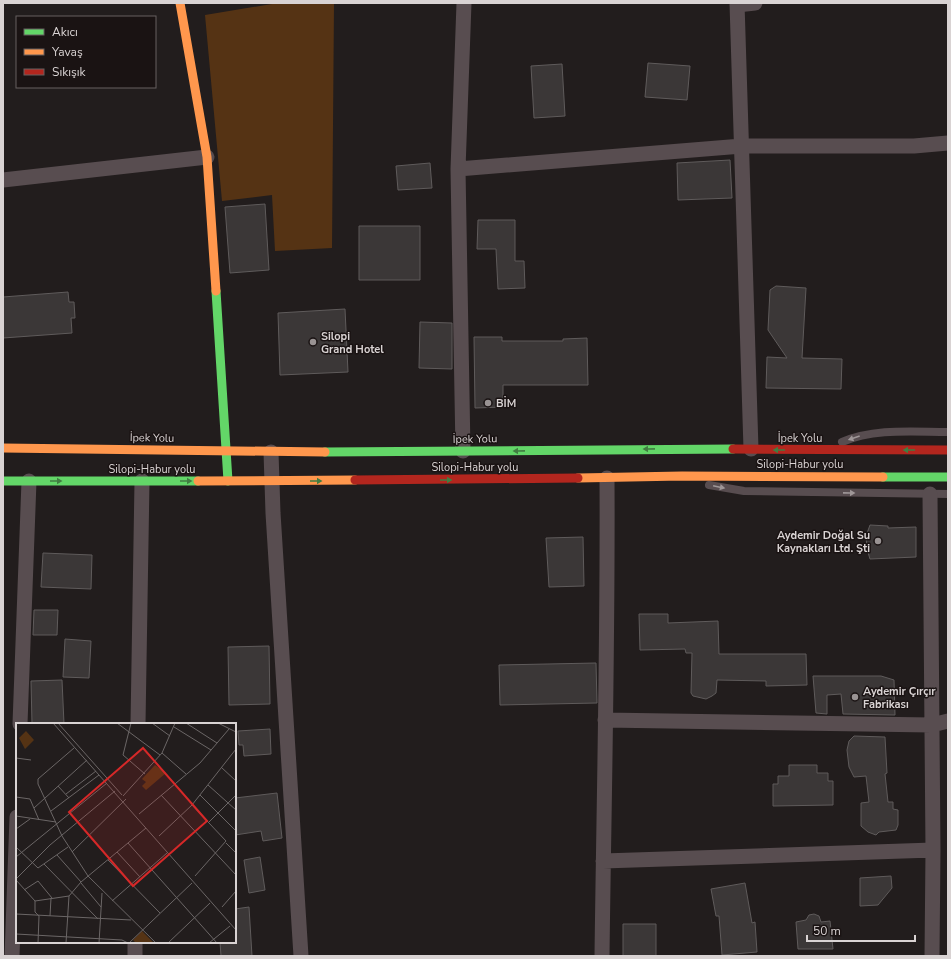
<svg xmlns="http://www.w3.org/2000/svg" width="951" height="959" viewBox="0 0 951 959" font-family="'Nunito Sans',sans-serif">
	<rect width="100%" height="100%" fill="#221d1d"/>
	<!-- green -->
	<path fill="#553314" d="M 278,3 L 334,3 L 332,248 L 275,251 L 272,195 L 222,201 L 205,15 Z"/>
	<!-- building -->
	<path fill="#3b3737" stroke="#5f5b5b" d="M 648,63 L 690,66 L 687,100 L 645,97 Z
		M 562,64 L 565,116 L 534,118 L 531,66 Z
		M 730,160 L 732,198 L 678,200 L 677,163 Z
		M 430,163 L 432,188 L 398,190 L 396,166 Z
		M 265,204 L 269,270 L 230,273 L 225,207 Z
		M 478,220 L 515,220 L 515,261 L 524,261 L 525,288 L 498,289 L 496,249 L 477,249 Z
		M 359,226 L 420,226 L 420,280 L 359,280 Z
		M 776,286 L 806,288 L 802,358 L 842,359 L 841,389 L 766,388 L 767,357 L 787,358 L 768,330 L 770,290 Z
		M 68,292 L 69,302 L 74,302 L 75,318 L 71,318 L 72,333 L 3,338 L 3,297 Z
		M 345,309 L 348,372 L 280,375 L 278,313 Z
		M 420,322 L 452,323 L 452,369 L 419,368 Z
		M 474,337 L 502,337 L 502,341 L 563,341 L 563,339 L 587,338 L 588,385 L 503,385 L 503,407 L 475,408 Z
		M 870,525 L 888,526 L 888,528 L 916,527 L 916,557 L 870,559 L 867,549 L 866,536 Z
		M 583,537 L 584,586 L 549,587 L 546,538 Z
		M 43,553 L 92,555 L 91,589 L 41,587 Z
		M 34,610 L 58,610 L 57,635 L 33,635 Z
		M 639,614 L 668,614 L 668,623 L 718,621 L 719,654 L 806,654 L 807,685 L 766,686 L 766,681 L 717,680 L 716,693 L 712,696 L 706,699 L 693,696 L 691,693 L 692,653 L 686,653 L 685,649 L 640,650 Z
		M 65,639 L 91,641 L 89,678 L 63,677 Z
		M 269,646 L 270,704 L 229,705 L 228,647 Z
		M 596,663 L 597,703 L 500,705 L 499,665 Z
		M 813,676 L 881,676 L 894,680 L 895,715 L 843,714 L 841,694 L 827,695 L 827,714 L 816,713 Z
		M 62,680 L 64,724 L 32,724 L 31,681 Z
		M 270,729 L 271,754 L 244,756 L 243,745 L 239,745 L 238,731 Z
		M 854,736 L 885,737 L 887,773 L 885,774 L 888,802 L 893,802 L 893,809 L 898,810 L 898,825 L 896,830 L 879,832 L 876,835 L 868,832 L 861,826 L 861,803 L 869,802 L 866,776 L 854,777 L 849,767 L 847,750 L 849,741 Z
		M 789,765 L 817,765 L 817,773 L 828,773 L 828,781 L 833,781 L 833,805 L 773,806 L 773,784 L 778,784 L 778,776 L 789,776 Z
		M 277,793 L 282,838 L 263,841 L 261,831 L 235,835 L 235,798 Z
		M 260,857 L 265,890 L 249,893 L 244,860 Z
		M 891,876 L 892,888 L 878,905 L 860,906 L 860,878 Z
		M 745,883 L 752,923 L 755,922 L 757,952 L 722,955 L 719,916 L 716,916 L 711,889 Z
		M 249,907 L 252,956 L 221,956 L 220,942 L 235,942 L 235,909 Z
		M 814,914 L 819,916 L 821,922 L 830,921 L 833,949 L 798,949 L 796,922 L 806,920 L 809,915 Z
		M 623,924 L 656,924 L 656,956 L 623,956 Z"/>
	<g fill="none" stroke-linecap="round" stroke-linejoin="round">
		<!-- lane -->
		<path stroke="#584d50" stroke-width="8" d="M 842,442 C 875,428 913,432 948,432
			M 709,485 L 744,491 L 948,494"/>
		<!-- street -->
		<path stroke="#584d50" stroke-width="15" d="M 737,3 L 751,449
			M 737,5 L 755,3
			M 458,169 L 742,146 L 914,146 L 948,143
			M 3,180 L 207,157
			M 463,451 L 458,169 L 464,3
			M 271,452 L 273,513 L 301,956
			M 930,494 L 933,850 L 932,956
			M 605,720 L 932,725 L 948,721
			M 20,724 L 29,481
			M 138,724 L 142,481
			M 603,861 L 933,850
			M 12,956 L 17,817
			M 135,956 L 135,942
			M 602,956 C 604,797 608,637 607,478"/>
		<!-- fast -->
		<path stroke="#63d668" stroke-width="9" d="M 216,291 L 228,481
			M 325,452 L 733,449
			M 883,477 L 948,477
			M 3,481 L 198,481"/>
		<!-- slow -->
		<path stroke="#ff974d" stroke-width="9" d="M 180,3 L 207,157 L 216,291
			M 3,448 L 325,452
			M 578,478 L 682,476 L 883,477
			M 198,481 L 355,480"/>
		<!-- jam -->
		<path stroke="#b3261e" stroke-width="9" d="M 733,449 L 948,450
			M 355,480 L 578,478"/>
	</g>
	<!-- one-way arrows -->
	<defs><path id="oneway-solid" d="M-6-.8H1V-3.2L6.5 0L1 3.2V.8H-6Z"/></defs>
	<g fill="#9f9798">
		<use href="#oneway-solid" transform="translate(854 438) rotate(161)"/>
		<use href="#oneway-solid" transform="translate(719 487) rotate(12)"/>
		<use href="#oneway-solid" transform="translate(849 493) rotate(1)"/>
	</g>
	<g fill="#427e42">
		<use href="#oneway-solid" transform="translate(649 449) rotate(179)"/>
		<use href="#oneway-solid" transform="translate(779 450) rotate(-180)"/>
		<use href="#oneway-solid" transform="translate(909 450) rotate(-180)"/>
		<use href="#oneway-solid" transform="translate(519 451) rotate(179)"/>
		<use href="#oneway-solid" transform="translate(446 480)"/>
		<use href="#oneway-solid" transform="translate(56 481)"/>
		<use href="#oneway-solid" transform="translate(186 481)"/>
		<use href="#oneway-solid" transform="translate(316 481)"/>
	</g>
	<!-- markers -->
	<g fill="#999393" stroke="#1a1313" stroke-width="1.5">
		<circle cx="313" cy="342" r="4"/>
		<circle cx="488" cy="403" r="4"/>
		<circle cx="878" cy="541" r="4"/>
		<circle cx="855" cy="697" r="4"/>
	</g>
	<g text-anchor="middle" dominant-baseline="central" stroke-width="3" stroke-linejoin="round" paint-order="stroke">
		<!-- poi labels -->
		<g font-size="11" font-weight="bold" fill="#d9d3d3" stroke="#1a1313" text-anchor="start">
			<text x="321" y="336">Silopi<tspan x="321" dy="13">Grand Hotel</tspan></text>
			<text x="496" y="403">BİM</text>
			<text x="870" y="535" text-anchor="end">Aydemir Doğal Su<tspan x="870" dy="13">Kaynakları Ltd. Şti</tspan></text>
			<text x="863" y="691">Aydemir Çırçır<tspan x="863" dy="13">Fabrikası</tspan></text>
		</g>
		<!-- street labels -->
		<g font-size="11" fill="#d9d3d3" stroke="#1a1313">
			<text transform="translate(152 438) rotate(1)">İpek Yolu</text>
			<text x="800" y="438">İpek Yolu</text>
			<text transform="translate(475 439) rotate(-1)">İpek Yolu</text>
			<text x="800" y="464">Silopi-Habur yolu</text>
			<text x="475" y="467">Silopi-Habur yolu</text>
			<text x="152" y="469">Silopi-Habur yolu</text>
		</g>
	</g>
	<!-- overview -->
	<g transform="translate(16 723)">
		<rect width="220" height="220" fill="#221d1d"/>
		<path d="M 10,8 L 18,17 L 9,26 L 3,15 ZM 139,42 L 150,50 L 130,67 L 126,63 L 130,59 L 126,56 ZM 126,208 L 138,220 L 120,220 L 117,217 Z" fill="#553314"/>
		<path fill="none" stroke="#6b6666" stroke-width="1" d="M 37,0 L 220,207M 42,0 L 106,72M 101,0 L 144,32M 115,0 L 107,32 L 129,51M 136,0 L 154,13M 170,0 L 201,20M 202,0 L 220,9M 158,4 L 195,27M 58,25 L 22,56 L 22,61 L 46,113 L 72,153 L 140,220M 146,30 L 170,51M 0,35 L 15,37M 205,44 L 220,58M 192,62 L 220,87M 42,63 L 53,75M 50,71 L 80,48M 145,72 L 220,152M 184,72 L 220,108M 107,73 L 146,30 L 159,0M 0,74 L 14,76 L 23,97M 176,82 L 210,118 L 179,153M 18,85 L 71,37M 35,88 L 83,52M 123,91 L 184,40 L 213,6M 0,93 L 40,99M 193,99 L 220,72M 0,106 L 14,96M 143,113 L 176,82 L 220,26M 112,120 L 201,220M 210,120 L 220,130M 0,124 L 22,145 L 52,124M 56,129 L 110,76M 101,129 L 124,154M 41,132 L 65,159M 0,134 L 91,60M 92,137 L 144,190M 28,141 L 82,196M 0,156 L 34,122 L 99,68M 0,157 L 19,178 L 53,173 L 65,159 L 130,105M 65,160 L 85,184M 8,167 L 22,158 L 36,175M 19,178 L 19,189 L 23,193 L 22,220M 96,178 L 151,130M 206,184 L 220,168M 0,191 L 115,197M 34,193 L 35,175M 0,211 L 106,217 L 112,220M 50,220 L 53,173M 83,220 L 86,170M 113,220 L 176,160M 152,220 L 194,180M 193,220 L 214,203"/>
		<path fill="#d62828" fill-opacity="0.15" stroke="#d62828" stroke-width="2" d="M 127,25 L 191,98 L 117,163 L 53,89 Z"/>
		<rect width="220" height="220" fill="none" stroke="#d9d3d3" stroke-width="2"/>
	</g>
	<!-- border -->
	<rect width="951" height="959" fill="none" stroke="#d9d3d3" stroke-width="8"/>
	<!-- legend -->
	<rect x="16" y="16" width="140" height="72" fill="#1a1313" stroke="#666060"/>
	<rect x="24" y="29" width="20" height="6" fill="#63d668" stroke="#666060"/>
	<text x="52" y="36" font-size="12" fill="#d9d3d3">Akıcı</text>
	<rect x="24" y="49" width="20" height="6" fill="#ff974d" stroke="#666060"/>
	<text x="52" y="56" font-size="12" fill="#d9d3d3">Yavaş</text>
	<rect x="24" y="69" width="20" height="6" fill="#b3261e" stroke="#666060"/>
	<text x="52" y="76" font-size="12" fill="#d9d3d3">Sıkışık</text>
	<!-- scale -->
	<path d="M807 935v6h108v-6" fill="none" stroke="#d9d3d3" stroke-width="2"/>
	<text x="813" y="935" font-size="12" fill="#d9d3d3" stroke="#1a1313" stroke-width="3" paint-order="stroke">50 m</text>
</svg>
